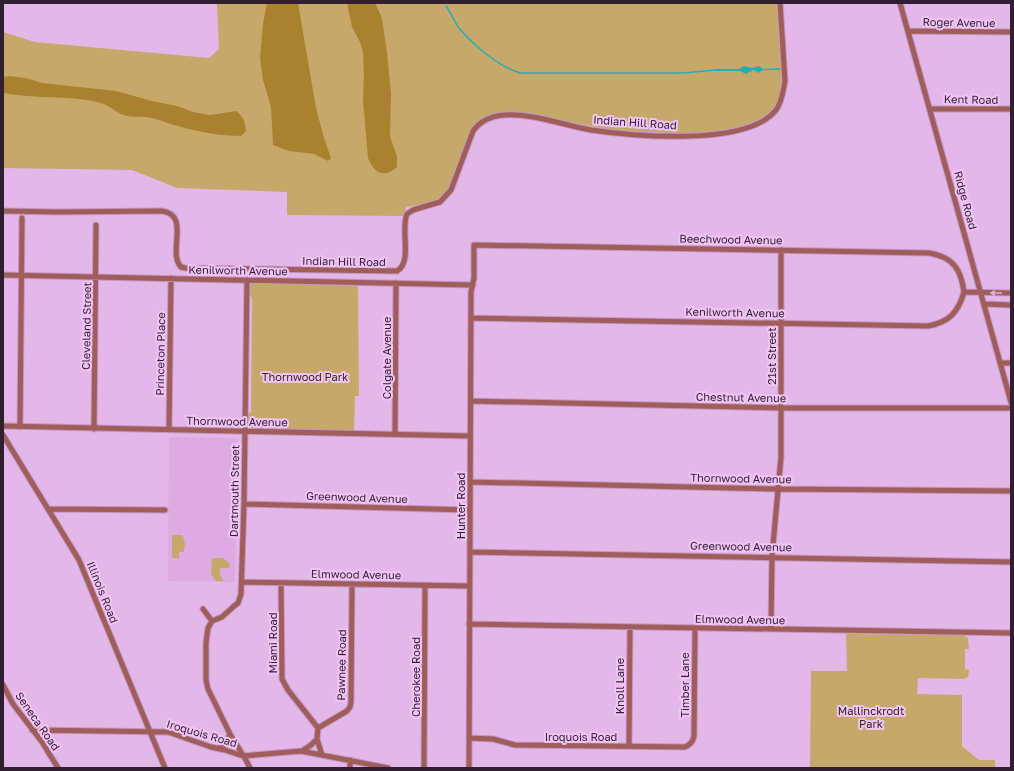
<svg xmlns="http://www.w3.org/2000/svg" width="1014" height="771" viewBox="0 0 1014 771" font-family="'Golos Text',sans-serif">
	<rect width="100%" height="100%" fill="#e4b7e9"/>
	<!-- built -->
	<path fill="#ddaae1" d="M 169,437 L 238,438 L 235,582 L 168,581 Z"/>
	<!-- green -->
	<path fill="#c7a86b" d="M 217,3 L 777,3 L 782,75 L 779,98 L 776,106 L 772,112 L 752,123 L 726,131 L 687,134 L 619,131 L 522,114 L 485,118 L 478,122 L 472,128 L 468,135 C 462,152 456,193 437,201 C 427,204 416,205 406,207 L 404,216 L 287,215 L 287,192 L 177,188 L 132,170 L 3,168 L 3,32 L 35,42 L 209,58 L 219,49 Z
		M 254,283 L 358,286 L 359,396 L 355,396 L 354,431 L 253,429 L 248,426 L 247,414 L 251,412 L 252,298 L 249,294 L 249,287 L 251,284 Z
		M 173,535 L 182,535 C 185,539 186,548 183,552 L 179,552 L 179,558 L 172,558 L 172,537 Z
		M 213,558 L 223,558 L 229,563 L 230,568 L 220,568 L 220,574 L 223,581 L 216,581 L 211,575 L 212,559 Z
		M 846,634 L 964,635 L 968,638 L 969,649 L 965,649 L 965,669 L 969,670 L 968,677 L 964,679 L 918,678 L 917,694 L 962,695 L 962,746 L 979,760 L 995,760 L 995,768 L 810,768 L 811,671 L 847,671 Z"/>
	<!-- forest -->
	<path fill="#a8822e" d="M 267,3 L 298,3 L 316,108 L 324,138 L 331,158 L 328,161 L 314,154 L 289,151 L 273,145 L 271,107 L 263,80 L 260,58 L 263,24 Z
		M 347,3 L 375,3 L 382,18 L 387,53 L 391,93 L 390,136 L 397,157 L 397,167 C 384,179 374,173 368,158 L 363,100 L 364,75 L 363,52 L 360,42 L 352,27 Z
		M 8,76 L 26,78 L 42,83 L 116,91 L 152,101 L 177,106 L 193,112 L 210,115 L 236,111 C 244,117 245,122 246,131 L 241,136 C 220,136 198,132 178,126 C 169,124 161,120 152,118 C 143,116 133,118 124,115 C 114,112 109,104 97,102 C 67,95 34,99 3,93 L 3,77 Z"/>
	<!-- water -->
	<path fill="#25adb8" d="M 744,66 L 752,68 L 759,66 L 763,69 L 780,68 L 780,70 L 764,70 L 757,73 L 756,71 L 753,70 L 746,74 L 740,71 L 716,71 L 715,69 L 739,69 Z"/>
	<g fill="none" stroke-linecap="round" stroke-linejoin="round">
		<!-- stream -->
		<path stroke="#25adb8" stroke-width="1.5" d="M 446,6 C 451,13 454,21 459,28 C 472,44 499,67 520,73 L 683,73 L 716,70"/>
		<defs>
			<path id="minor" d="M 900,3 L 1011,402
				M 908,31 L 1011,32
				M 930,109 L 1011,109
				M 3,211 L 57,212 L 162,211 C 191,215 167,252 181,267 L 185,268 L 397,271 C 413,262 400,230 407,214 L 413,210 L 440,202 L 451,190 L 473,131 C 480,121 492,116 504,115 C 532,113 563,125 591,130 C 633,136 747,147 776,110 C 782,102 783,91 785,81 L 780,3
				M 3,275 L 473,285
				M 247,280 L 244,504 L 241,594 L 238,603 L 233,607 L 222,617 L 212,621 L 208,628 L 206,643 L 206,680 L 208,689 L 230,734 L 246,760 L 250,768
				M 984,304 L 1011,305
				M 471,318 L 928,326 C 949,322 958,313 964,292 L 1011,293
				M 1000,363 L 1011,363
				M 471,401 L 781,408 L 1011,408
				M 3,426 L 470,436
				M 20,427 L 22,218
				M 94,429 L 96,225
				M 169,430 L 171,278
				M 395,434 L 396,283
				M 3,435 L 79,560 L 165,768
				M 470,482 L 778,489 L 1011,491
				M 244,504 L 470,510
				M 48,509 L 165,510
				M 470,552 L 1011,562
				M 242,582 L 469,586
				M 281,583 L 282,679 L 288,690 L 318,728 L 317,739 L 322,755
				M 203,609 L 212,621
				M 469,624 L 1011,633
				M 771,629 L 772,556 L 781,457 L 781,250
				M 3,685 L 13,704 L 42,742 L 58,768
				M 318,728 L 347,711 L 350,707 L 351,702 L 352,584
				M 32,730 L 168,732 L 211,747 L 225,750 L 243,756 L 301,751 L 388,768
				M 469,738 L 493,739 L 515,745 L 685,747 C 690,745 693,742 694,736 L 695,628
				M 629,746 L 630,627
				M 219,748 L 225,745 L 230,734
				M 302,751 L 311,745 L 317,739
				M 350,768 L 350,760
				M 424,768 L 425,586
				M 469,768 L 471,292 L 474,278 L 474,245 L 929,253 C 953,257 961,269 964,292"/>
		</defs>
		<!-- minor casing -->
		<use href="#minor" stroke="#c098c4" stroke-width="7"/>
		<!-- minor -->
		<use href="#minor" stroke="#a05d59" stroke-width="5"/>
	</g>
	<!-- one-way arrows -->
	<defs><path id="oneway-solid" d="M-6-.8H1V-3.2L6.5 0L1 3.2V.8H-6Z"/></defs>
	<use fill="#e2afd7" href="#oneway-solid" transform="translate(996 293) rotate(-180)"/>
	<g text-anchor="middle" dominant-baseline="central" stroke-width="4" stroke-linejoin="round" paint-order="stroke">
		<!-- street labels -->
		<g font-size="11" fill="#301e31" stroke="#f2c4f6">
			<text transform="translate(959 22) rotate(1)">Roger Avenue</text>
			<text transform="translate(971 99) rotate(1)">Kent Road</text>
			<text transform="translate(635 122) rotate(4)">Indian Hill Road</text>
			<text transform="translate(966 200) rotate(75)">Ridge Road</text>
			<text transform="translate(731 239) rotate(1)">Beechwood Avenue</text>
			<text transform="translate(344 261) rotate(1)">Indian Hill Road</text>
			<text transform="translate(238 270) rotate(1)">Kenilworth Avenue</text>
			<text transform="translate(735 312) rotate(1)">Kenilworth Avenue</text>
			<text transform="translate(86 326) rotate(-89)">Cleveland Street</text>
			<text transform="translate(160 354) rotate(-89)">Princeton Place</text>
			<text transform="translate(771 356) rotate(-90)">21st Street</text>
			<text transform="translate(386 358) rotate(-90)">Colgate Avenue</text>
			<text transform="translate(741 397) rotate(1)">Chestnut Avenue</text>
			<text transform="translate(237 421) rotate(1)">Thornwood Avenue</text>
			<text transform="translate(741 478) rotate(1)">Thornwood Avenue</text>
			<text transform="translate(234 491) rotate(-89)">Dartmouth Street</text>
			<text transform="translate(357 497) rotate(2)">Greenwood Avenue</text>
			<text transform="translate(460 506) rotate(-90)">Hunter Road</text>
			<text transform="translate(741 546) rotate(1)">Greenwood Avenue</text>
			<text transform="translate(356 574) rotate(1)">Elmwood Avenue</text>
			<text transform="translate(103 592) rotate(68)">Illinois Road</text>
			<text transform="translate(740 619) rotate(1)">Elmwood Avenue</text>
			<text transform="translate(272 643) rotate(-90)">Miami Road</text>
			<text transform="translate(341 665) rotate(-89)">Pawnee Road</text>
			<text transform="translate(415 677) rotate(-90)">Cherokee Road</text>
			<text transform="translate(684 685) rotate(-90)">Timber Lane</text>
			<text transform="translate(619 686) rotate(-90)">Knoll Lane</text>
			<text transform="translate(38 721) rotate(55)">Seneca Road</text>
			<text transform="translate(202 733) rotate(16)">Iroquois Road</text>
			<text x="581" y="736">Iroquois Road</text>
		</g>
		<!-- park labels -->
		<g font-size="11" fill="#322816" stroke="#f2c4f6">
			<text x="305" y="376">Thornwood Park</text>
			<text x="871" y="710">Mallinckrodt<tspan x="871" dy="13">Park</tspan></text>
		</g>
	</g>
	<!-- border -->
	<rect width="1014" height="771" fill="none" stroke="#301e31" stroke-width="8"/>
</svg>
